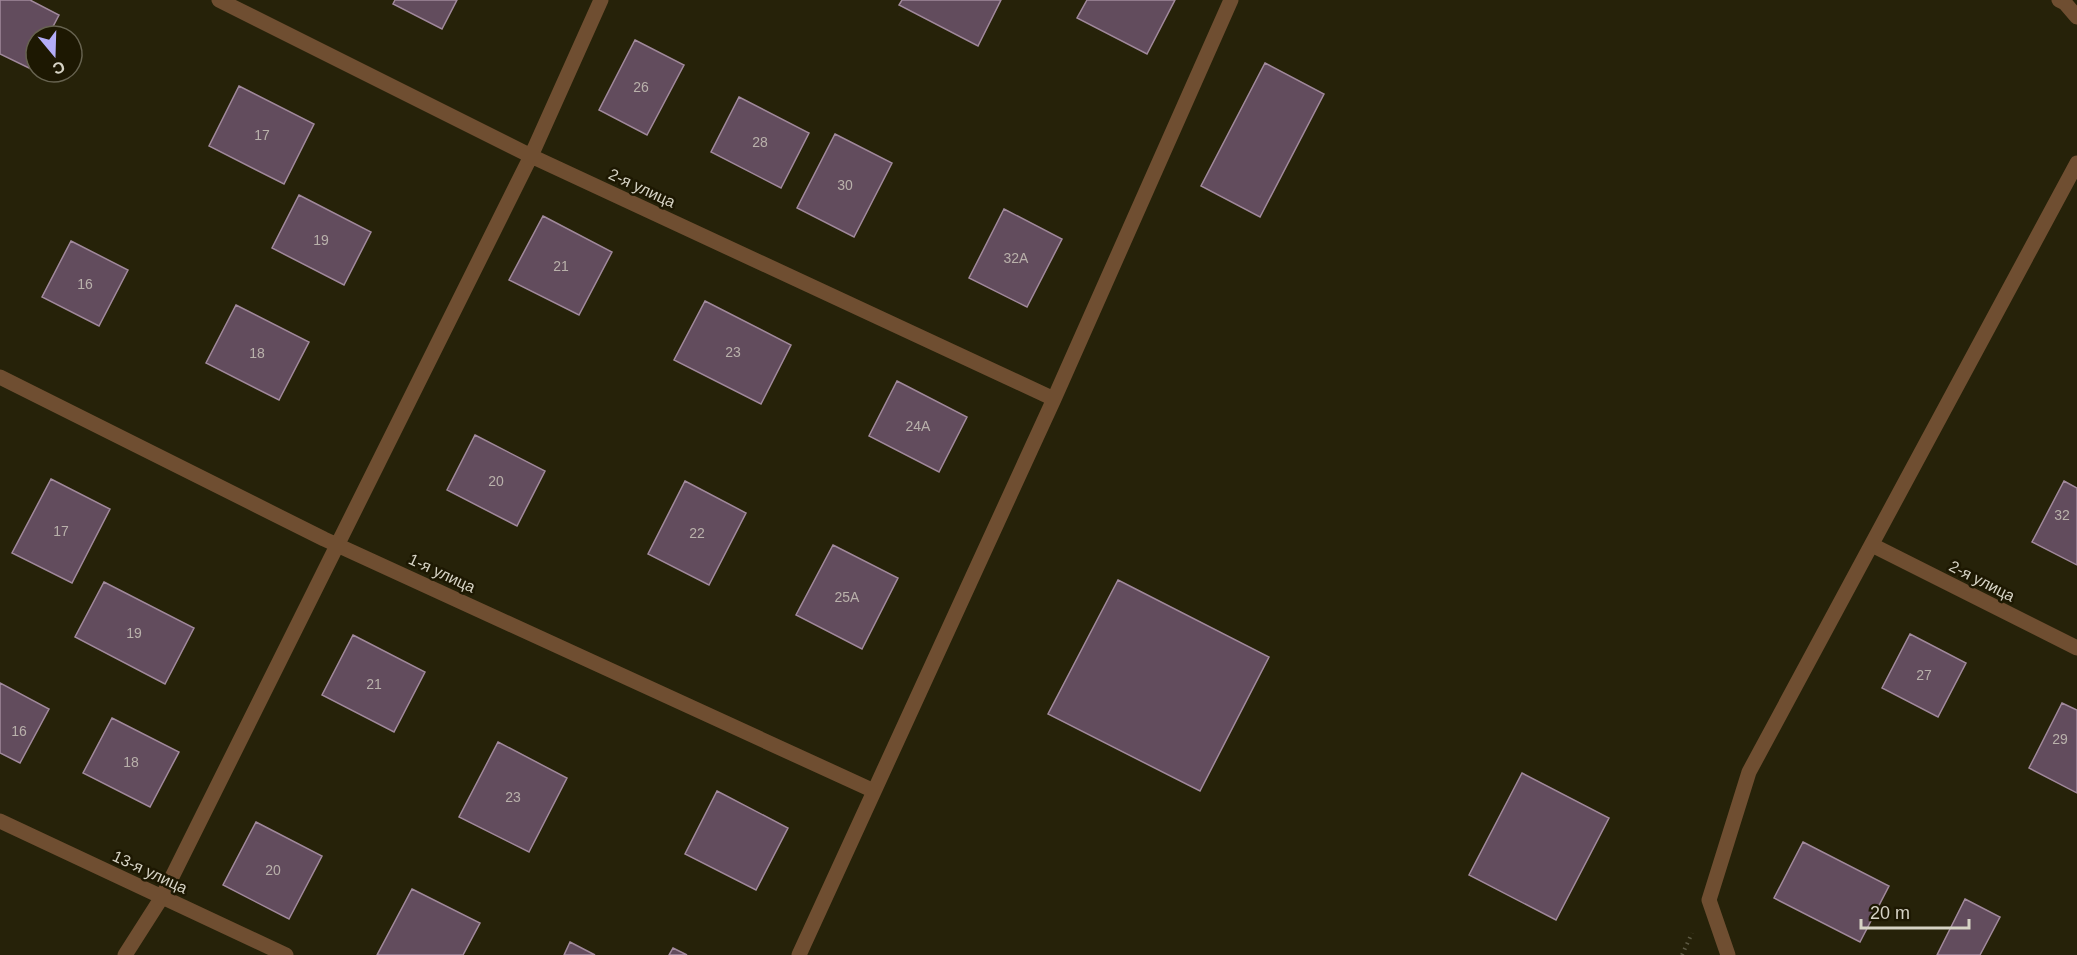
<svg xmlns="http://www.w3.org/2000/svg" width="2077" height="955" viewBox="0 0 2077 955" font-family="Arial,sans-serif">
	<rect width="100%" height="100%" fill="#262209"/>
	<!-- building -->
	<path fill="#624c5d" stroke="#a1899c" stroke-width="1.5" d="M 0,0 L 30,0 L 59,15 L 48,36 L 36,36 L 36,59 L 31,69 L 0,54 Z
		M 395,0 L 457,0 L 442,29 L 393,4 Z
		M 902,0 L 1001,0 L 978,46 L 899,5 Z
		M 1087,0 L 1175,0 L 1147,54 L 1077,18 Z
		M 635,40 L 684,65 L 647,135 L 599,110 Z
		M 1265,63 L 1324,94 L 1260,217 L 1201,186 Z
		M 239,86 L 314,124 L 284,184 L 209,146 Z
		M 739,97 L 809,133 L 781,188 L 711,152 Z
		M 835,134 L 892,163 L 854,237 L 797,208 Z
		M 299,195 L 371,232 L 344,285 L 272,248 Z
		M 1004,209 L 1062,239 L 1027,307 L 969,278 Z
		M 543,216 L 612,252 L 579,315 L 509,280 Z
		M 71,241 L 128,270 L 99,326 L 42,297 Z
		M 705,301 L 791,345 L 761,404 L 674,360 Z
		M 236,305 L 309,342 L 279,400 L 206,363 Z
		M 897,381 L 967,417 L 939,472 L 869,436 Z
		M 475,435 L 545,471 L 517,526 L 447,490 Z
		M 51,479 L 110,509 L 72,583 L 12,553 Z
		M 685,481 L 746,513 L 709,585 L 648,554 Z
		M 2064,481 L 2077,488 L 2077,565 L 2032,542 Z
		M 833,545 L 898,578 L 862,649 L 796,615 Z
		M 1118,580 L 1269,657 L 1200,791 L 1048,714 Z
		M 104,582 L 194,628 L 165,684 L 75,637 Z
		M 1910,634 L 1966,663 L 1938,717 L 1882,688 Z
		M 353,635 L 425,672 L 394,732 L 322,695 Z
		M 0,683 L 49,709 L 20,763 L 0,753 Z
		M 2062,703 L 2077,710 L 2077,793 L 2029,768 Z
		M 112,718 L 179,752 L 150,807 L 83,773 Z
		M 498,742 L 567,778 L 529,852 L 459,817 Z
		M 1522,773 L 1609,818 L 1556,920 L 1469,875 Z
		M 717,791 L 788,828 L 756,890 L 685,854 Z
		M 256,822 L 322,856 L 289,919 L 223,885 Z
		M 1803,842 L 1889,886 L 1860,942 L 1774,898 Z
		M 412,889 L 480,923 L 463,955 L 377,955 Z
		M 1965,899 L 2000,917 L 1980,955 L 1937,955 Z
		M 570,942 L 595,955 L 564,955 Z
		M 673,948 L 687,955 L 669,955 Z"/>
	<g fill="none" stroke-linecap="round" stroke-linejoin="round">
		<!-- path -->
		<path stroke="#5c5943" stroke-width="4" stroke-dasharray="1.5 4.5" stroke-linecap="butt" d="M 1682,955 L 1692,933"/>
		<!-- minor -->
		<path stroke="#6f4e31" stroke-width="15" d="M 219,0 L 531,156 L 1054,399
			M 2059,0 L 2065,3 L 2077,17
			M 0,377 L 324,539 L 874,791
			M 1872,545 L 2077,648
			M 0,821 L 286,955
			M 125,955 L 162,897 L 531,156 L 601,0
			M 799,955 L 1054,399 L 1231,0
			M 1728,955 L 1709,900 L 1749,772 L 2077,163"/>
	</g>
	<g text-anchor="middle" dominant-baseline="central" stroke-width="5" stroke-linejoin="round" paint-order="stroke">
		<!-- number labels -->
		<g font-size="14" fill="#b9b1ab">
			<text x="641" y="87">26</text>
			<text x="262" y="135">17</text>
			<text x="760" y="142">28</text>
			<text x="845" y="185">30</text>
			<text x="321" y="240">19</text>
			<text x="1016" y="258">32А</text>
			<text x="561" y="266">21</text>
			<text x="85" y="284">16</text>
			<text x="733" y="352">23</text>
			<text x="257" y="353">18</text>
			<text x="918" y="426">24А</text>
			<text x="496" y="481">20</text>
			<text x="2062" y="515">32</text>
			<text x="61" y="531">17</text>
			<text x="697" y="533">22</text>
			<text x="847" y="597">25А</text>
			<text x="134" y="633">19</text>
			<text x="1924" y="675">27</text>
			<text x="374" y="684">21</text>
			<text x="19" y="731">16</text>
			<text x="2060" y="739">29</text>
			<text x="131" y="762">18</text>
			<text x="513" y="797">23</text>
			<text x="273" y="870">20</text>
		</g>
		<!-- street labels -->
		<g font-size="16" fill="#d6d3c5" stroke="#1d1802">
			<text transform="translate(642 188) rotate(25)">2-я улица</text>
			<text transform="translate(442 573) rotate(25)">1-я улица</text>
			<text transform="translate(1982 581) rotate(27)">2-я улица</text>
			<text transform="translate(150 872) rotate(25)">13-я улица</text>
		</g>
	</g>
	<!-- north arrow -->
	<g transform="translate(54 54) rotate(161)"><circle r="28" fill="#1d1802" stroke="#676350" stroke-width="1.5"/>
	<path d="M0-4.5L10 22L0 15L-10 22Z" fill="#b3adf9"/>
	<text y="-9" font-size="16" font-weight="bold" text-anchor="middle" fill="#d6d3c5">С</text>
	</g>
	<!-- scale -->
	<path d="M1861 919v9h108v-9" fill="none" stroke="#d6d3c5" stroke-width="3"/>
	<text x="1870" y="919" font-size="18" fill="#d6d3c5" stroke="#1d1802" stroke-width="4.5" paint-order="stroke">20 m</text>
</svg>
